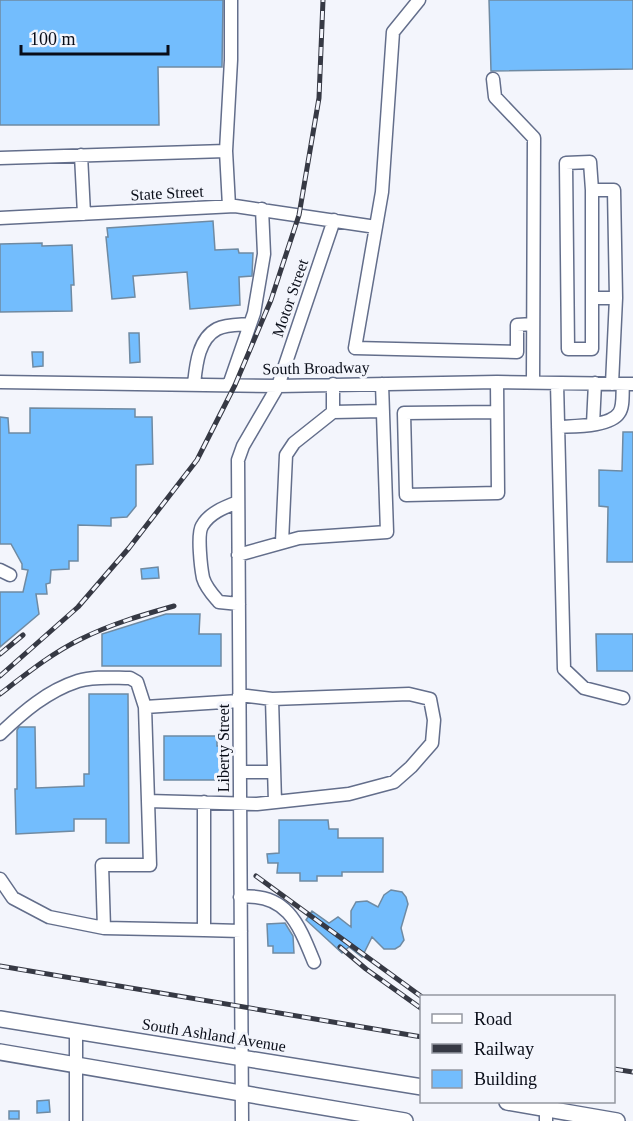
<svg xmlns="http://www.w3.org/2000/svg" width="633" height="1121" viewBox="0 0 633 1121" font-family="Georgia,serif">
	<rect width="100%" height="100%" fill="#f3f5fc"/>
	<!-- building -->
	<path fill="#73bdfd" stroke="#6f8aa2" stroke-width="1.5" d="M 0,0 L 223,0 L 222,67 L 158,67 L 159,125 L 0,125 Z
		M 489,0 L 633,0 L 633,69 L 491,71 Z
		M 213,221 L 215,250 L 238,249 L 239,253 L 253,253 L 252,276 L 239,277 L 240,305 L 190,309 L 187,272 L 133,276 L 135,297 L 112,299 L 106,237 L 108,237 L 107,228 Z
		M 42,243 L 42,246 L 72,245 L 74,285 L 71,285 L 72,311 L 0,312 L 0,244 Z
		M 129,333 L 139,333 L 140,362 L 130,363 Z
		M 32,352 L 43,352 L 43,366 L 33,367 Z
		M 30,408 L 135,409 L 135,417 L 152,417 L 153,464 L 136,465 L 136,506 L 127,517 L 111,518 L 111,526 L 78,525 L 78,561 L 69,561 L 69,569 L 51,570 L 50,583 L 46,584 L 47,594 L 36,594 L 39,614 L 0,647 L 0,592 L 23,592 L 28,570 L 22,569 L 22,564 L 11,544 L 0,544 L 0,417 L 8,418 L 9,433 L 30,433 Z
		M 623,432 L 633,432 L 633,562 L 607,562 L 608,507 L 599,506 L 599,470 L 622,471 Z
		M 158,567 L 159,578 L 142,579 L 141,569 Z
		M 166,614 L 200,614 L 199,634 L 221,634 L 221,666 L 102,666 L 102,634 Z
		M 596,634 L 633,634 L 633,671 L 597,671 Z
		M 89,694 L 128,694 L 129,843 L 106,843 L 106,819 L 74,819 L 74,831 L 16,834 L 15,789 L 17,789 L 17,730 L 19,727 L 35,727 L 36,788 L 84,786 L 84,774 L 89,774 Z
		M 164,736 L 217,736 L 217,746 L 226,746 L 226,780 L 164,780 Z
		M 279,820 L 328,820 L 329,829 L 338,829 L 338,838 L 383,838 L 383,872 L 342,872 L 342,876 L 317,876 L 317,881 L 300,881 L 300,873 L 277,873 L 278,863 L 268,863 L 267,854 L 279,853 Z
		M 391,890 L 402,892 L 406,897 L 408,904 L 401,928 L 404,940 L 400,946 L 395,949 L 384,949 L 372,937 L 362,957 L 349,947 L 342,953 L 306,920 L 312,911 L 329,923 L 338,917 L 351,927 L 351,911 L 356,902 L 367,901 L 378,907 L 384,895 Z
		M 285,923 L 293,936 L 294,953 L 273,953 L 273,946 L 268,946 L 267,924 Z
		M 49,1100 L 50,1112 L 37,1113 L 37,1101 Z
		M 9,1111 L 19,1111 L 19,1119 L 9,1119 Z"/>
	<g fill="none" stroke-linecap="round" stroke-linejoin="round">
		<defs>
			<path id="minor" d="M 419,0 L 393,32 L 382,192 L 355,348 L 517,352 L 517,325 L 533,324
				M 493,79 L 495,97 L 534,138 L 533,382
				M 226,151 L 231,60 L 231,0
				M 81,155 L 84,214
				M 0,158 L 226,151 L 229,206
				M 592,190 L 614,190 L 616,298
				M 0,218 L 235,206 L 376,227
				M 592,298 L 592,190 L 590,162 L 566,163 L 568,349 L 592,349 L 592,298 L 616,298 L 612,384
				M 0,382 L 278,386 L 497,382 L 633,384
				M 497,382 L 498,493 L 406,495 L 404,413 L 497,412
				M 557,383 L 564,669 L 584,688 L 623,698
				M 194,384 C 196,366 198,339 217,329 C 227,324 240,325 250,324
				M 229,385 L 254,313 L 264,254 L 262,209
				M 333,412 L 383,411
				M 593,424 L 595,383
				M 558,427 C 573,426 610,427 619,413 C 624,406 622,392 623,384
				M 238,502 C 225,507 209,513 202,526 C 197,534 201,568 203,578 C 206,588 213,595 219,602 L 239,604
				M 282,542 L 286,455 L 294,443 L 333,412 L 333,384
				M 238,555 L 299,538 L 387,532 L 382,384
				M 0,570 L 10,575
				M 239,695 L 272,699 L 275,802
				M 239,701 L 145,707 L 148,801 L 257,804 L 349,794 L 394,782 L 411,767 L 432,743 L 434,720 L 430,699 L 409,694 L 272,699
				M 0,734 C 23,712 47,691 78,681 C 94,676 114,678 130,678 L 137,682 L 145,707
				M 240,772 L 274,772
				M 148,801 L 150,865 L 102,865 L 104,928 L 204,930
				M 204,802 L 204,930 L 241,931
				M 0,879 L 13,898 L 49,917 L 104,928
				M 240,897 C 287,892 299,925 314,962
				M 76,1121 L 76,1032
				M 242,1121 L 238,460 L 243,446 L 278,386 L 334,220
				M 546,1121 L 546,1108"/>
			<path id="major" d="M 0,1019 L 422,1087
				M 0,1052 L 405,1121
				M 507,1102 L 617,1121"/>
		</defs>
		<!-- minor casing -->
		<use href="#minor" stroke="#636e8b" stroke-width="15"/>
		<!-- major casing -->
		<use href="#major" stroke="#636e8b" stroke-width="18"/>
		<!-- minor -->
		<use href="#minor" stroke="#fff" stroke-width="12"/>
		<!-- major -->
		<use href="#major" stroke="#fff" stroke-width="15"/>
		<defs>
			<path id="rail" d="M 0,654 L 23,635
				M 0,676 L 78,607 L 129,548 L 197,460 L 235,385 L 271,300 L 299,215 L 319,98 L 323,0
				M 0,694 C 26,674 52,653 81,639 C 111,624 142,615 174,606
				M 256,876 L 422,997
				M 340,947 L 366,969 L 422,1009
				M 0,966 L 422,1037
				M 614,1069 L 633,1072"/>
		</defs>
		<!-- rail casing -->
		<use href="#rail" stroke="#363944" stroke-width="5"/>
		<!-- rail -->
		<use href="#rail" stroke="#f3f5fc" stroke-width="3" stroke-dasharray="9" stroke-linecap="butt"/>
	</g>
	<g text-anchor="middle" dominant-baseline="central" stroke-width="6" stroke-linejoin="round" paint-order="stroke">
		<!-- street labels -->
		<g font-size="16" fill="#090d18" stroke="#f3f5fc">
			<text transform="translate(167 193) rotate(-3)">State Street</text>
			<text transform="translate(290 298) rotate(-71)">Motor Street</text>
			<text transform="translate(316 368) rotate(-1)">South Broadway</text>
			<text transform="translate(223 748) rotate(-90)">Liberty Street</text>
			<text transform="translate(214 1035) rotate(9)">South Ashland Avenue</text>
		</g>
	</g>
	<!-- legend -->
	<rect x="420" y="995" width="195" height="108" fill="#f3f5fc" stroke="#9598a1" stroke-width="1.5"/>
	<rect x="432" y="1014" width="30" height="9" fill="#ffffff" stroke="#9598a1" stroke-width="1.5"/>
	<text x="474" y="1025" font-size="18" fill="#090d18">Road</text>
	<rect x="432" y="1044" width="30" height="9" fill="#363944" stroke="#9598a1" stroke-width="1.5"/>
	<text x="474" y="1055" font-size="18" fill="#090d18">Railway</text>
	<rect x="432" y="1070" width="30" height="18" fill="#73bdfd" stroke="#9598a1" stroke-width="1.5"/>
	<text x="474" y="1085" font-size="18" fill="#090d18">Building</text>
	<!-- scale -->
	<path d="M21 45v9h147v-9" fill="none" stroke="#090d18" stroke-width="3"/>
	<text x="30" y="45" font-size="18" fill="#090d18" stroke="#f3f5fc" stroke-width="4.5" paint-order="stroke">100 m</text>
</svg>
